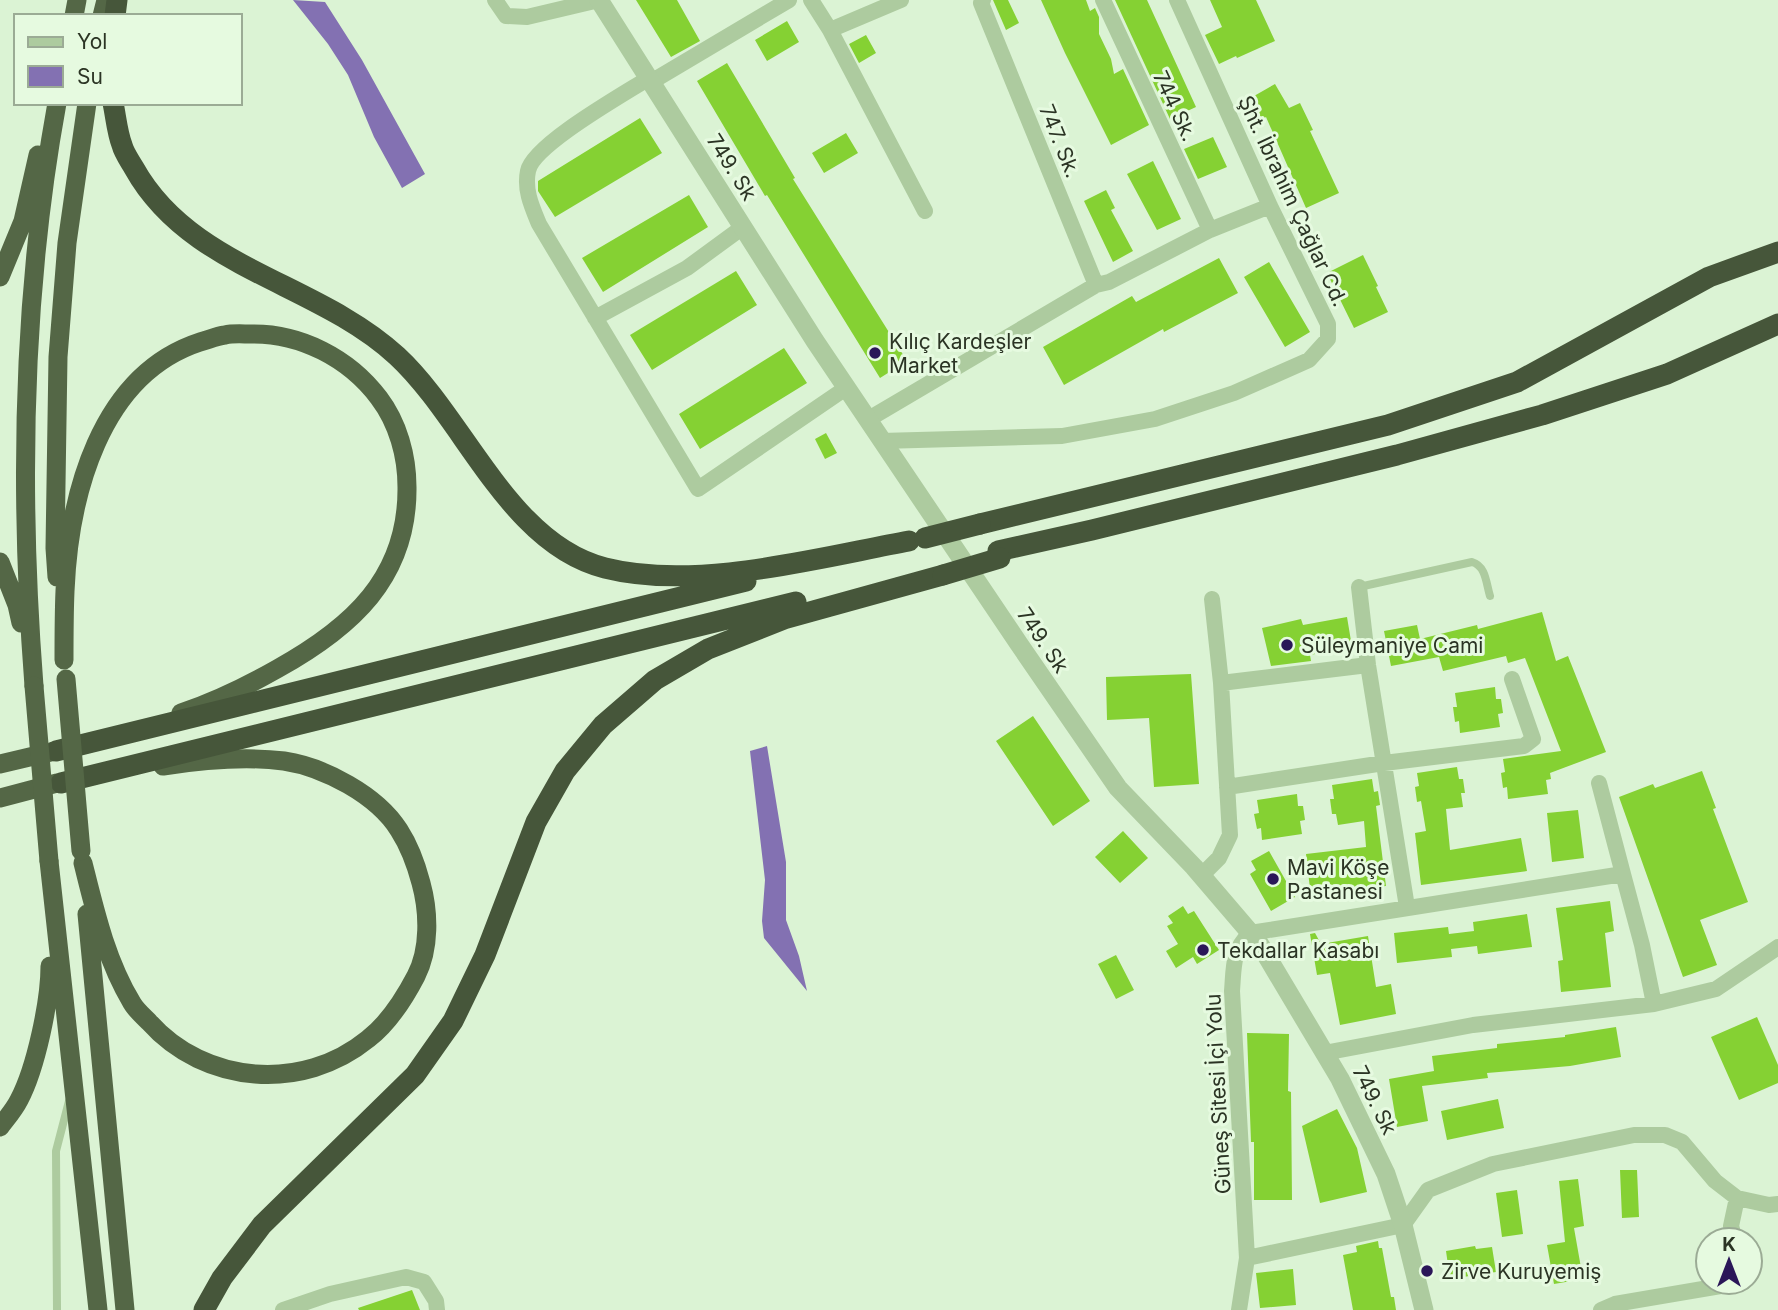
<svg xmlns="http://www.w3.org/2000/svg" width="1778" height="1310" viewBox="0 0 1778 1310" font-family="Inter,sans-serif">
	<rect width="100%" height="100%" fill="#dbf3d4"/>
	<!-- water -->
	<path fill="#8371b2" d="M 293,0 L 325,2 L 362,60 L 425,174 L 402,188 L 374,137 L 348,75 L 328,44 Z
		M 767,746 L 786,862 L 786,920 L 799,956 L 807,991 L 764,938 L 762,921 L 765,880 L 750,751 Z"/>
	<!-- building -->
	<path fill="#85d133" d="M 636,0 L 677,0 L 700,41 L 671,57 Z
		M 993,0 L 1008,0 L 1019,23 L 1006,30 Z
		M 1041,0 L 1086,0 L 1090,11 L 1095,8 L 1099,17 L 1099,34 L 1111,59 L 1114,74 L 1123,69 L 1149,125 L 1111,145 L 1065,53 Z
		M 1115,0 L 1147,0 L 1196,107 L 1170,119 Z
		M 1210,0 L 1256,0 L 1275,41 L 1237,58 L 1236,56 L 1219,64 L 1205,35 L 1222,27 Z
		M 787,21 L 799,42 L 767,61 L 755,40 Z
		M 866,35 L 876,53 L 859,63 L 849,44 Z
		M 727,63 L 795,178 L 793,179 L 907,361 L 880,378 L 767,195 L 765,196 L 697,81 Z
		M 1275,84 L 1289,108 L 1300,103 L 1313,130 L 1310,131 L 1339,193 L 1306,208 L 1266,117 L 1259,121 L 1247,100 Z
		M 640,118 L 662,153 L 555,217 L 538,191 L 538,181 Z
		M 846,133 L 858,153 L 824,173 L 812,153 Z
		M 1213,137 L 1227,167 L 1198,179 L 1184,149 Z
		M 1153,161 L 1181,219 L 1157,230 L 1127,174 Z
		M 1106,190 L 1115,208 L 1111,210 L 1133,251 L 1113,262 L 1084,201 Z
		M 689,195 L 708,227 L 603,292 L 582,258 Z
		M 1363,255 L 1378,286 L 1376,287 L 1388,312 L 1354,328 L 1327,273 Z
		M 1219,258 L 1238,293 L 1164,332 L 1163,329 L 1064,385 L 1043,347 L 1132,296 L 1136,302 Z
		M 1269,262 L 1310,332 L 1285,347 L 1244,277 Z
		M 736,271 L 757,305 L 652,370 L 630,335 Z
		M 784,348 L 807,383 L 700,449 L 679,414 Z
		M 826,433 L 837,453 L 825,459 L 815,439 Z
		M 1542,612 L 1556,661 L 1568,656 L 1606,752 L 1550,773 L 1551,779 L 1546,780 L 1548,794 L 1508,799 L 1507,787 L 1503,788 L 1501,773 L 1505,772 L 1503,759 L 1561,751 L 1525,658 L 1508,663 L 1506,656 L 1443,671 L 1439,657 L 1391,666 L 1384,631 L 1417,625 L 1420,639 L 1477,625 L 1478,629 Z
		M 1347,617 L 1352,647 L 1310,655 L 1311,661 L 1271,666 L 1262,628 L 1301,619 L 1303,625 Z
		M 1191,674 L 1199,784 L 1154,787 L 1149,718 L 1107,720 L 1106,677 Z
		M 1495,687 L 1496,699 L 1501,699 L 1503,713 L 1498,714 L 1500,727 L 1460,733 L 1459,721 L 1455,722 L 1453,707 L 1457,707 L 1455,693 Z
		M 1033,716 L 1090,801 L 1053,826 L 996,741 Z
		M 1457,767 L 1459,779 L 1463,779 L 1465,793 L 1461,793 L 1463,807 L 1446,809 L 1450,850 L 1521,838 L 1527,871 L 1421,885 L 1415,833 L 1426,831 L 1421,801 L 1417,802 L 1415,787 L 1419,786 L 1417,773 Z
		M 1702,771 L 1716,808 L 1713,809 L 1748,902 L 1700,920 L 1717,965 L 1683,977 L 1619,797 L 1653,784 L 1655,788 Z
		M 1372,779 L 1374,792 L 1378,791 L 1380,805 L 1376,806 L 1386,886 L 1352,889 L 1351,885 L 1310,889 L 1306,854 L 1366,847 L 1364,821 L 1338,825 L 1336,814 L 1332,814 L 1330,799 L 1334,799 L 1332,785 Z
		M 1297,794 L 1298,806 L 1303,806 L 1305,820 L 1300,821 L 1302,834 L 1262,840 L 1261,828 L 1257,829 L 1254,814 L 1259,813 L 1257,800 Z
		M 1578,810 L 1584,858 L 1552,862 L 1547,813 Z
		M 1123,831 L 1148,858 L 1120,883 L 1095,857 Z
		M 1269,851 L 1295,897 L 1271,911 L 1250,874 L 1256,870 L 1251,861 Z
		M 1610,901 L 1614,931 L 1605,933 L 1611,987 L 1561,992 L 1558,961 L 1563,960 L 1556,908 Z
		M 1183,906 L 1188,914 L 1194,911 L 1219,950 L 1197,964 L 1193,957 L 1176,968 L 1166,951 L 1178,944 L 1167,926 L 1173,923 L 1168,916 Z
		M 1527,914 L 1532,947 L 1478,954 L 1477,946 L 1451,949 L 1452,957 L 1397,963 L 1394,933 L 1448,927 L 1449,934 L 1474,931 L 1473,922 Z
		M 1315,933 L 1321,944 L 1368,936 L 1376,987 L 1391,984 L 1396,1014 L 1340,1025 L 1330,973 L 1317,975 L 1310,934 Z
		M 1116,955 L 1134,990 L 1116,999 L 1098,964 Z
		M 1757,1017 L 1778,1065 L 1778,1083 L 1739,1100 L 1711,1037 Z
		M 1616,1027 L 1621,1057 L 1570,1066 L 1487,1073 L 1488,1078 L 1422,1086 L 1428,1121 L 1397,1127 L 1389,1079 L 1434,1071 L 1432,1056 L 1497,1048 L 1497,1044 L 1565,1037 L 1565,1035 Z
		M 1247,1033 L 1289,1034 L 1288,1091 L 1291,1092 L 1292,1200 L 1254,1200 L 1254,1142 L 1251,1142 Z
		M 1498,1099 L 1504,1128 L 1447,1140 L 1441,1111 Z
		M 1337,1109 L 1357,1148 L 1367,1192 L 1320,1203 L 1302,1126 Z
		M 1620,1170 L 1637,1170 L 1639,1217 L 1622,1218 Z
		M 1578,1179 L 1584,1226 L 1574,1228 L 1583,1279 L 1554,1284 L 1547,1245 L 1565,1242 L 1559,1181 Z
		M 1517,1190 L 1523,1234 L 1502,1237 L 1496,1193 Z
		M 1378,1241 L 1379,1248 L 1382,1248 L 1391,1297 L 1394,1297 L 1396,1310 L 1353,1310 L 1343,1255 L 1357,1252 L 1356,1246 Z
		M 1475,1246 L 1476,1249 L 1492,1247 L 1496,1272 L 1450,1279 L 1446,1251 Z
		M 1293,1269 L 1296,1305 L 1260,1308 L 1256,1273 Z
		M 412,1290 L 420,1310 L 359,1310 L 358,1308 Z"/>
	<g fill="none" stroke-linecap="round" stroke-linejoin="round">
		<!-- service -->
		<path stroke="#adcb9f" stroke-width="8" d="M 1359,587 L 1472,562 C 1486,566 1486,583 1490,596
			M 57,1310 L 56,1151 L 69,1101"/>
		<!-- minor -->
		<path stroke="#adcb9f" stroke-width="16" d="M 495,0 L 506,16 L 527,17 L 599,0
			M 811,0 L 830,30 L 925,211
			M 983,0 L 981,3 L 1096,285 L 1109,282 L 1210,230 L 1270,206
			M 1103,0 L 1210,230
			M 830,30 L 901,0
			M 649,78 C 624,94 533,145 528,171 C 524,190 532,207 539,224 L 698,489 L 846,388
			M 651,82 L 789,0
			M 595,318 L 687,268 L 743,227
			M 867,420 L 1096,285
			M 881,441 L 1062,436 L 1155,419 L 1234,393 L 1309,360 L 1328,339 L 1328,324 L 1270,206 L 1177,0
			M 1359,587 L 1368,665 L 1407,907
			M 1221,683 L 1368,665
			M 1599,783 L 1623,874
			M 1227,787 L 1384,763 L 1524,746 L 1533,739 L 1512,679
			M 1201,876 L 1219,858 L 1230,835 L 1221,683 L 1212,599
			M 1324,1053 L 1473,1025 L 1654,1004 L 1716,989 L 1778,947
			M 1735,1240 L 1731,1226 L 1737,1198
			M 1247,1258 L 1403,1225 L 1428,1190 L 1493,1164 L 1634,1135 L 1665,1135 L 1682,1142 L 1715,1181 L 1737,1198 L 1769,1205 L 1778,1204
			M 283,1310 L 330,1294 L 406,1277 L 424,1282 L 436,1301 L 437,1310
			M 1239,1310 L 1247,1258 L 1232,991 C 1234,966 1232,951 1250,933 L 1623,874 L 1642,945 L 1654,1004
			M 1601,1310 L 1615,1304 L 1744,1282"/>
		<!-- tertiary -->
		<path stroke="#adcb9f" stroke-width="19" d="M 599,0 L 815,341 L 1019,644 L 1118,788 L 1194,867 L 1259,943 L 1340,1079 L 1386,1174 L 1403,1225 L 1424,1310"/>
		<!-- trunk -->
		<path stroke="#546746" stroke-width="19" d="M 74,16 L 77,0
			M 102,16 L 106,0
			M 0,277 L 23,221 L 38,155
			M 0,562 L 17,605 L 21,623
			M 57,577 L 55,548 L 58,357 L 67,243 L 87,103
			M 64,660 C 64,637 64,614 65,591 C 69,497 99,375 200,342 C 208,340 216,336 225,335 C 233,333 243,334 251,334 C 300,333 349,358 379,398 C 398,423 407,456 407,487 C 408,578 351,628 277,669 C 247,686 214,702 181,713
			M 34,686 C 19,492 22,294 57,103
			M 0,764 L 55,751
			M 0,798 L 57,783
			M 49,861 L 98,1310
			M 83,863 C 95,911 106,960 132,1003 C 136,1010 143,1016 149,1022 C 205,1085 303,1092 368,1039 C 389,1023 404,999 416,976 C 430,949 429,912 421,883 C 416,864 410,847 399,830 C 377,795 324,767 284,761 C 245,756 202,760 163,766
			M 87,914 L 125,1310
			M 0,1127 C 6,1119 14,1110 19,1100 C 36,1068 50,1001 50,966"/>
		<!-- motorway -->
		<path stroke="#46563a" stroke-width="21" d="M 115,16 L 117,0
			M 113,103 C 116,117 117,132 122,145 C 124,153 130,161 134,168 C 190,269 317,282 397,356 C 465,419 509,544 605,568 C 696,591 817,558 909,541
			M 980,524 L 1388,425 L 1517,382 L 1709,277 L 1778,252
			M 998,551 L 1092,530 L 1397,455 L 1542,415 L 1667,374 L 1778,324
			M 56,751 L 746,581
			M 61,783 L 796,602
			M 204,1310 L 222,1278 L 262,1225 L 415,1075 L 453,1021 L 485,955 L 536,822 L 565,771 L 603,725 L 655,680 L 708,649 L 784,619 L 943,575"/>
		<!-- trunk-bridge -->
		<path stroke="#546746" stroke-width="19" d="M 66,679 L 81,851
			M 34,686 L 49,861"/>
		<!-- motorway-bridge -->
		<path stroke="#46563a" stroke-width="21" d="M 925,538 L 980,524
			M 943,575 L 1000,558"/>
	</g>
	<!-- markers -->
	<g fill="#2a1658" stroke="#e6fae0" stroke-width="2.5">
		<circle cx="875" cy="353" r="7"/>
		<circle cx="1287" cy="645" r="7"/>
		<circle cx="1273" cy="879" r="7"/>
		<circle cx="1203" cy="950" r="7"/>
		<circle cx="1427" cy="1271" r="7"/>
	</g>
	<g text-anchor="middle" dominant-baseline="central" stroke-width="6" stroke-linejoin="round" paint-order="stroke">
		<!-- street labels -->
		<g font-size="21" fill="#2b3424" stroke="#e6fae0">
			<text transform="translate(1175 106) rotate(65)">744 Sk.</text>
			<text transform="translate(1060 141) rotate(68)">747. Sk.</text>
			<text transform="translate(732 167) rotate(58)">749. Sk</text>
			<text transform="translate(1293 201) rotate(65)">Şht. İbrahim Çağlar Cd.</text>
			<text transform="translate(1043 640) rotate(56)">749. Sk</text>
			<text transform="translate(1218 1094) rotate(-93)">Güneş Sitesi İçi Yolu</text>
			<text transform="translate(1375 1100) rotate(64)">749. Sk</text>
		</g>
		<!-- poi labels -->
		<g font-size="21" fill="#2b3424" stroke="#e6fae0" text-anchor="start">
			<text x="889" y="341">Kılıç Kardeşler<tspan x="889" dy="24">Market</tspan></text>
			<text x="1301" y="645">Süleymaniye Cami</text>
			<text x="1287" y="867">Mavi Köşe<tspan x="1287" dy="24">Pastanesi</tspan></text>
			<text x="1217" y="950">Tekdallar Kasabı</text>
			<text x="1441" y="1271">Zirve Kuruyemiş</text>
		</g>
	</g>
	<!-- legend -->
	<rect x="14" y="14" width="228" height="91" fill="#e6fae0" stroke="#9bab95" stroke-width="2"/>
	<rect x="28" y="37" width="35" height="10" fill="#adcb9f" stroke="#9bab95" stroke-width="2"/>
	<text x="77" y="49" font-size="21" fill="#2b3424">Yol</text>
	<rect x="28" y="66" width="35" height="21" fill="#8371b2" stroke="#9bab95" stroke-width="2"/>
	<text x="77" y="84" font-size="21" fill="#2b3424">Su</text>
	<!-- north arrow -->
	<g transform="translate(1729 1261)"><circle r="33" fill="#e6fae0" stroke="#9bab95" stroke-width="2"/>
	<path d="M0-5L12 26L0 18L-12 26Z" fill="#2a1658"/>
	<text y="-10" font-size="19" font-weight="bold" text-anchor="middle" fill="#2b3424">K</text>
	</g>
</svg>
